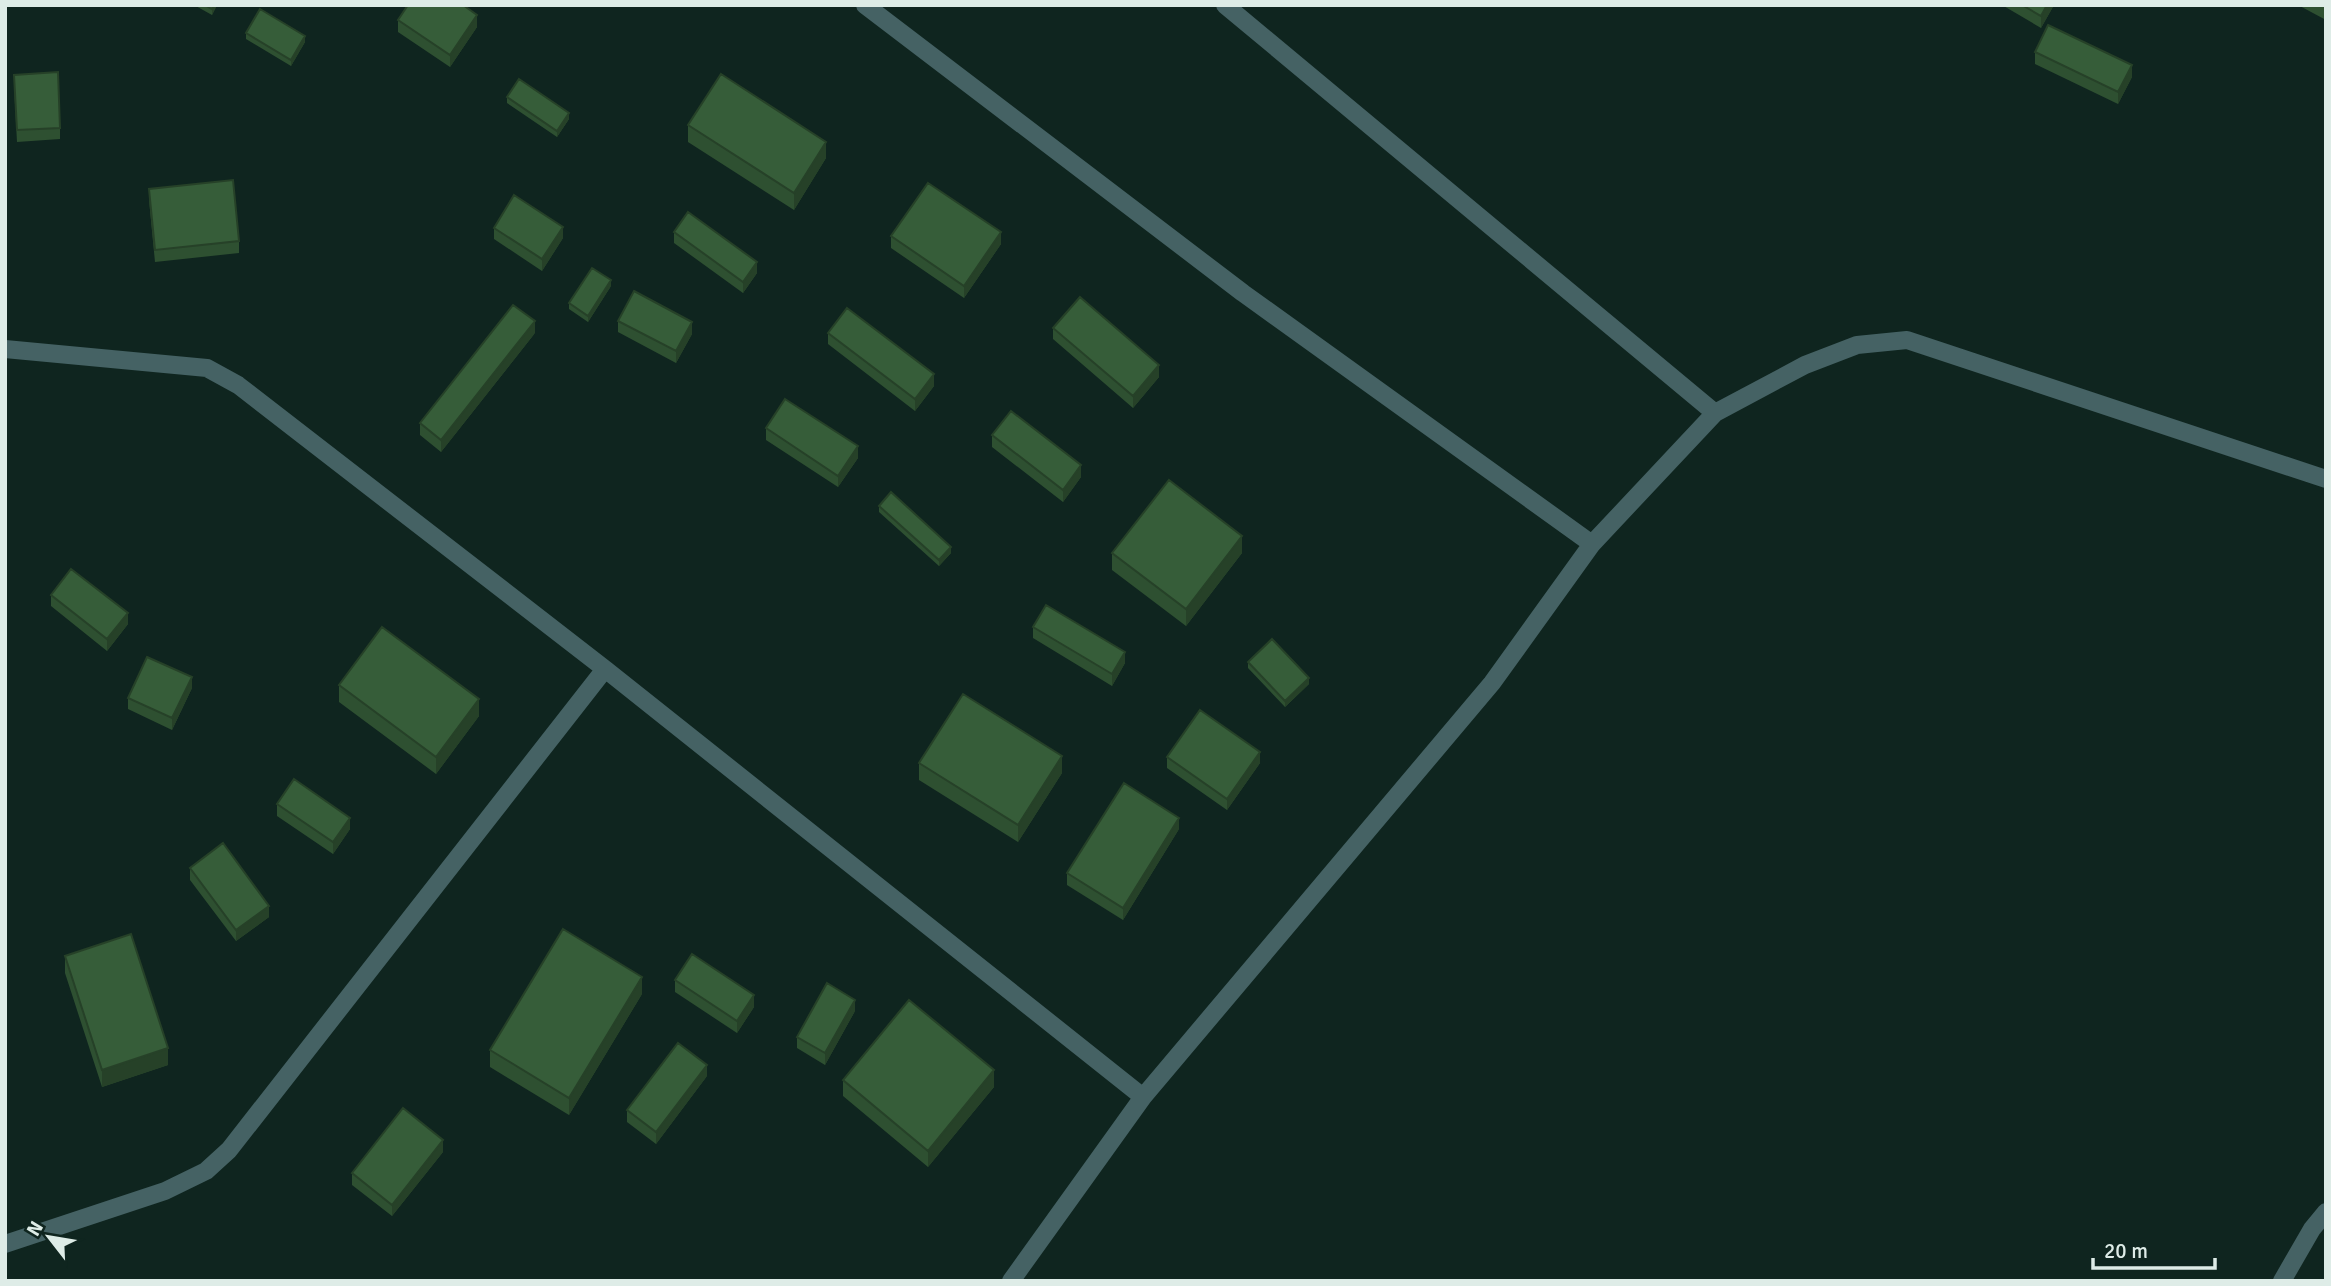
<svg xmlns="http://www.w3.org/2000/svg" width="2331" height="1286" viewBox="0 0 2331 1286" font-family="Signika,sans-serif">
	<rect width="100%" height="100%" fill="#0f251f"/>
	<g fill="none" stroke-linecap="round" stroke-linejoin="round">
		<!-- minor -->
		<path stroke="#456264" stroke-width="18" d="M 865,5 L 1243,293 L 1592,544
			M 1225,5 L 1715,413
			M 5,349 L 207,368 L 238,385 L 605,669 L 1143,1097
			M 5,1244 L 165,1191 L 206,1171 L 229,1150 L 605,669
			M 1011,1281 L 1143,1097 L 1492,683 L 1592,544 L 1715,413 L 1805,365 L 1857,345 L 1907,340 L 2326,479
			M 2282,1281 L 2312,1229 L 2326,1212"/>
	</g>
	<!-- wall -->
	<path fill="#2e5031" d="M 194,5 L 217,5 L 212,15 Z
		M 2002,5 L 2054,5 L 2041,28 Z
		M 2298,5 L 2326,5 L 2326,20 Z
		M 398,20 L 477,27 L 450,67 L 398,32 Z
		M 246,33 L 305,42 L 291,66 L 246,39 Z
		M 2035,52 L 2132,77 L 2118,104 L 2035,64 Z
		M 14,86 L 60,128 L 60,139 L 17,142 Z
		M 507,97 L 569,119 L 557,137 L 507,103 Z
		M 688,125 L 826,158 L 794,210 L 688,142 Z
		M 149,189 L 239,241 L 239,253 L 155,262 L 149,200 Z
		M 494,228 L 563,238 L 542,271 L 494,239 Z
		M 674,232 L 757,273 L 743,293 L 674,243 Z
		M 891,236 L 1001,244 L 964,298 L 891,248 Z
		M 611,286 L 588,322 L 569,309 L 569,303 Z
		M 618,321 L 692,334 L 676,363 L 618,332 Z
		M 1053,328 L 1159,377 L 1133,408 L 1053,339 Z
		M 535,333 L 441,452 L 420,435 L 420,423 Z
		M 828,333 L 934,386 L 915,411 L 828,344 Z
		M 766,428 L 858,458 L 838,487 L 766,440 Z
		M 992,435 L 1081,477 L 1063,502 L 992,447 Z
		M 879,506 L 951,553 L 939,566 L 879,512 Z
		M 1112,553 L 1242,553 L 1186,626 L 1112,570 Z
		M 51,595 L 128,624 L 107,651 L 51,606 Z
		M 1033,627 L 1125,663 L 1112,686 L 1033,638 Z
		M 1248,662 L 1309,684 L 1285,707 L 1248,668 Z
		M 339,685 L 479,716 L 436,774 L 339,702 Z
		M 192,688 L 172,730 L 128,709 L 128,698 Z
		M 1167,757 L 1260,763 L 1227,810 L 1167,768 Z
		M 919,763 L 1062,773 L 1018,842 L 919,780 Z
		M 277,804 L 350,829 L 333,854 L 277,816 Z
		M 1179,829 L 1123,920 L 1067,885 L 1067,873 Z
		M 190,868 L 269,917 L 236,941 L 190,880 Z
		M 65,956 L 168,1065 L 102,1087 L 65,973 Z
		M 675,980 L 754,1007 L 737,1033 L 675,992 Z
		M 642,994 L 569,1115 L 490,1067 L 490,1050 Z
		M 855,1011 L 825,1065 L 797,1048 L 797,1037 Z
		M 707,1076 L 656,1144 L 627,1122 L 627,1110 Z
		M 843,1080 L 994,1087 L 928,1167 L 843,1096 Z
		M 443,1152 L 392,1216 L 352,1185 L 352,1173 Z"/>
	<!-- shaded-wall -->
	<path fill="#264128" d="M 214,5 L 217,5 L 212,15 L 212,9 Z
		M 2047,5 L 2054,5 L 2041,28 L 2041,16 Z
		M 477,15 L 477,27 L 450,67 L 450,55 Z
		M 305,36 L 305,42 L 291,66 L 291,60 Z
		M 2132,65 L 2132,77 L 2118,104 L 2118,92 Z
		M 569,113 L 569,119 L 557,137 L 557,131 Z
		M 826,142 L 826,158 L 794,210 L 794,193 Z
		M 563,227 L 563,238 L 542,271 L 542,259 Z
		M 1001,232 L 1001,244 L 964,298 L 964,286 Z
		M 757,262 L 757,273 L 743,293 L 743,282 Z
		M 611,280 L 611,286 L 588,322 L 588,316 Z
		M 535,321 L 535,333 L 441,452 L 441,440 Z
		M 692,322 L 692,334 L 676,363 L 676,351 Z
		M 1159,365 L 1159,377 L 1133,408 L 1133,396 Z
		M 934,374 L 934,386 L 915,411 L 915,399 Z
		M 858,446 L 858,458 L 838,487 L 838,476 Z
		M 1081,465 L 1081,477 L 1063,502 L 1063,490 Z
		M 1242,536 L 1242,553 L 1186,626 L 1186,609 Z
		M 951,547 L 951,553 L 939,566 L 939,560 Z
		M 128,613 L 128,624 L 107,651 L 107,639 Z
		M 1125,652 L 1125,663 L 1112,686 L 1112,674 Z
		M 192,677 L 192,688 L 172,730 L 172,718 Z
		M 1309,678 L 1309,684 L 1285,707 L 1285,701 Z
		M 479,699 L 479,716 L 436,774 L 436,757 Z
		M 1260,752 L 1260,763 L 1227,810 L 1227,799 Z
		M 1062,756 L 1062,773 L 1018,842 L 1018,825 Z
		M 350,818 L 350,829 L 333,854 L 333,842 Z
		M 1179,818 L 1179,829 L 1123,920 L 1123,908 Z
		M 269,906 L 269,917 L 236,941 L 236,930 Z
		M 642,977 L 642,994 L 569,1115 L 569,1098 Z
		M 754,995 L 754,1007 L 737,1033 L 737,1021 Z
		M 855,1000 L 855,1011 L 825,1065 L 825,1053 Z
		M 168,1048 L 168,1065 L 102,1087 L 102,1070 Z
		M 707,1065 L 707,1076 L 656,1144 L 656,1132 Z
		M 994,1070 L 994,1087 L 928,1167 L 928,1151 Z
		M 443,1140 L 443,1152 L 392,1216 L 392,1205 Z"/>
	<!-- building -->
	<path fill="#365d39" stroke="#264128" stroke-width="2" d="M 205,5 L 214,5 L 212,9 Z
		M 408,5 L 463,5 L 477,15 L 450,55 L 398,20 Z
		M 2022,5 L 2047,5 L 2041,16 Z
		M 260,9 L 305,36 L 291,60 L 246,33 Z
		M 2048,25 L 2132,65 L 2118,92 L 2035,52 Z
		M 58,72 L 60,128 L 17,130 L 14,75 Z
		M 721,74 L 826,142 L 794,193 L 688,125 Z
		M 519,79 L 569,113 L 557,131 L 507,97 Z
		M 233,180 L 239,241 L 155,250 L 149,189 Z
		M 928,183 L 1001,232 L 964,286 L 891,236 Z
		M 514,195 L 563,227 L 542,259 L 494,228 Z
		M 688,212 L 757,262 L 743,282 L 674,232 Z
		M 592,268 L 611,280 L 588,316 L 569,303 Z
		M 634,291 L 692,322 L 676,351 L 618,321 Z
		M 1080,297 L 1159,365 L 1133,396 L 1053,328 Z
		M 513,305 L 535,321 L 441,440 L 420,423 Z
		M 847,308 L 934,374 L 915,399 L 828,333 Z
		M 785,399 L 858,446 L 838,476 L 766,428 Z
		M 1011,411 L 1081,465 L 1063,490 L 992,435 Z
		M 1169,480 L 1242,536 L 1186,609 L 1112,553 Z
		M 891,492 L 951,547 L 939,560 L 879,506 Z
		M 71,569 L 128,613 L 107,639 L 51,595 Z
		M 1046,605 L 1125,652 L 1112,674 L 1033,627 Z
		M 382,627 L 479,699 L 436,757 L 339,685 Z
		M 1272,639 L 1309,678 L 1285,701 L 1248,662 Z
		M 147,657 L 192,677 L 172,718 L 128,698 Z
		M 963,694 L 1062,756 L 1018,825 L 919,763 Z
		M 1200,710 L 1260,752 L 1227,799 L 1167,757 Z
		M 294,779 L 350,818 L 333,842 L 277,804 Z
		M 1124,783 L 1179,818 L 1123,908 L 1067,873 Z
		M 223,843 L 269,906 L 236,930 L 190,868 Z
		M 563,929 L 642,977 L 569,1098 L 490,1050 Z
		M 131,934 L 168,1048 L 102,1070 L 65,956 Z
		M 692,954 L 754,995 L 737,1021 L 675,980 Z
		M 827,983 L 855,1000 L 825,1053 L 797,1037 Z
		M 909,1000 L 994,1070 L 928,1151 L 843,1080 Z
		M 678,1043 L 707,1065 L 656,1132 L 627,1110 Z
		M 403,1108 L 443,1140 L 392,1205 L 352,1173 Z"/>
	<!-- border -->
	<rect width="2331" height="1286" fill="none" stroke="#deece7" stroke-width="14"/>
	<!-- north arrow -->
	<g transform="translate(49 1237) rotate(301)" stroke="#0f251f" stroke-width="5" paint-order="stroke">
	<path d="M0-5L12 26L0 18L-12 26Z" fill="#deece7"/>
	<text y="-10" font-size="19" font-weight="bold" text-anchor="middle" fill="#deece7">N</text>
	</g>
	<!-- scale -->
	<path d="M2093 1258v10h122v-10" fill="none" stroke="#deece7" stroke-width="3.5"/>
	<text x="2104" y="1258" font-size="21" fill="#deece7" stroke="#0f251f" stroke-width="5" paint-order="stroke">20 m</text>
</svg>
